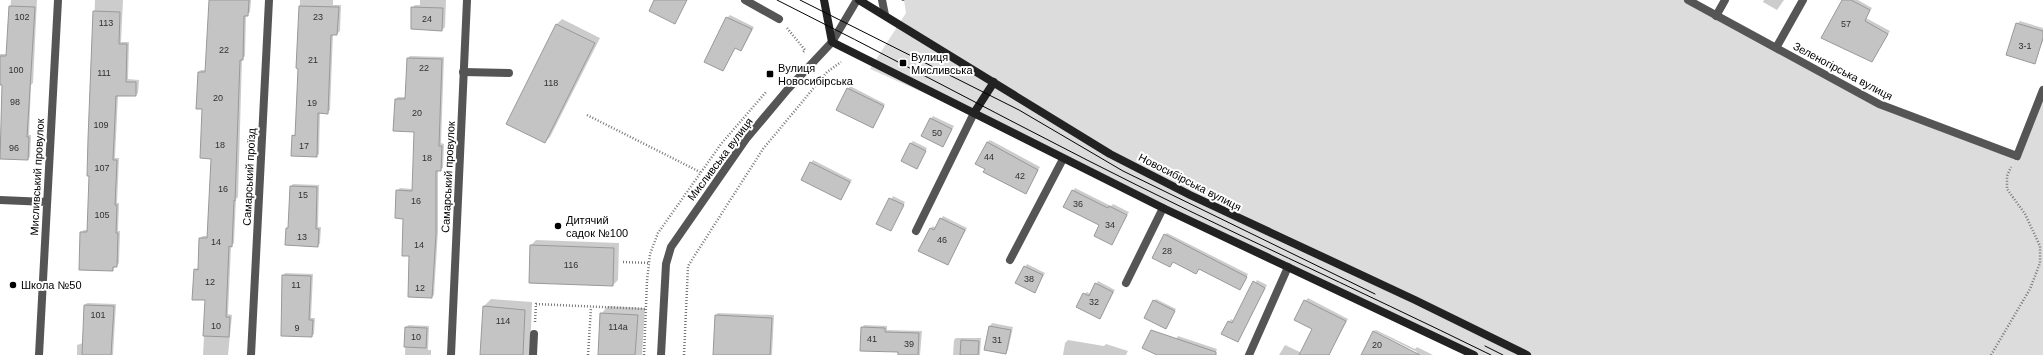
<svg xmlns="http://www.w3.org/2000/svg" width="2043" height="355" viewBox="0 0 2043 355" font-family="Helvetica,sans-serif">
	<rect width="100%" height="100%" fill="#fff"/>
	<!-- green -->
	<path fill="#dcdcdc" d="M 904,0 L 1688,0 L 1879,104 L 2017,156 L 2043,90 L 2043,355 L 1474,355 L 976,116 L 870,69 L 906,13 Z"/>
	<!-- shadow -->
	<path fill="#0003" d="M 11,0 L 37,0 L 33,83 L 31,85 L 29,135 L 31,135 L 30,157 L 28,159 L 0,158 L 3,84 L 0,84 L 0,54 L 7,54 Z
		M 95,0 L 123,0 L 121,42 L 129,42 L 128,79 L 139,80 L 138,93 L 136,95 L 118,95 L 115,158 L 119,158 L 117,203 L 119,203 L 118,231 L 120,231 L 119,263 L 112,270 L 81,232 L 84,230 L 88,230 L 90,175 L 89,139 Z
		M 210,0 L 251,0 L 250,12 L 246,15 L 245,56 L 242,59 L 238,197 L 236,199 L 234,243 L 231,246 L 228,314 L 232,315 L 228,355 L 203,355 L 206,299 L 194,270 L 199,267 L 200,238 L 203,236 L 208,236 L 212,158 L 199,72 L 201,70 L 206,70 Z
		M 300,0 L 333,0 L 333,5 L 341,5 L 340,31 L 337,34 L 333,34 L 330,110 L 327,113 L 320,112 L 319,154 L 316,156 L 293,136 L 296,133 Z
		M 420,0 L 446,0 L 445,27 L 442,30 L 412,8 L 415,5 L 420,5 Z
		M 1764,0 L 1784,0 L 1777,10 L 1763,2 Z
		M 1843,0 L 1858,0 L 1872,8 L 1866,18 L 1890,31 L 1872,61 Z
		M 730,15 L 754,27 L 743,48 L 741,50 L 735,48 L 723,70 L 727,18 Z
		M 562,19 L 600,38 L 550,137 L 545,142 L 507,124 L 557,24 Z
		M 2020,21 L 2043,28 L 2043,41 L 2034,63 L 2017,24 Z
		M 410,56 L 444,57 L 441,143 L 444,144 L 443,168 L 438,170 L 438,231 L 434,295 L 431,297 L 410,255 L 404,218 L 397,191 L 400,188 L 413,189 L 415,131 L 396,99 L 398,97 L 406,97 L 408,58 Z
		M 850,86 L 885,104 L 873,126 L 848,89 Z
		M 933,116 L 954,126 L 943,146 L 931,119 Z
		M 990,140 L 1040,167 L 1025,193 L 987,142 Z
		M 913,141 L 927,148 L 919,165 L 911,143 Z
		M 813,160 L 852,180 L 841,199 L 811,163 Z
		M 293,184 L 319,185 L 318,227 L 321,227 L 320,243 L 318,246 L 287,244 L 287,228 L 289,226 L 291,186 Z
		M 1075,188 L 1111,206 L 1113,204 L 1129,212 L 1111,244 L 1101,225 L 1073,191 Z
		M 893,196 L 905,202 L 891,230 L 878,223 Z
		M 943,216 L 967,228 L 948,264 L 930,229 L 933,226 L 936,228 Z
		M 1167,233 L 1248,274 L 1242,286 L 1240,289 L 1199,268 L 1196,273 L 1173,261 L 1170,266 L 1165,235 Z
		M 536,240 L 619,243 L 618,280 L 613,285 L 531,245 Z
		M 1027,264 L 1045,273 L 1034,292 L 1016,283 Z
		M 285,273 L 313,274 L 311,318 L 315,318 L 314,334 L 312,336 L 283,276 Z
		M 1257,280 L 1267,285 L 1238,341 L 1229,322 L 1231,319 L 1234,321 Z
		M 1098,281 L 1115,290 L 1100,318 L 1084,294 L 1087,292 L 1091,294 Z
		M 1308,298 L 1348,319 L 1334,345 L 1324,355 L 1279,355 L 1285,345 L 1302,353 L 1314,328 L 1305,301 Z
		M 491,299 L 532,302 L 530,355 L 481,355 L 484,306 Z
		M 1156,299 L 1176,309 L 1165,328 L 1154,301 Z
		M 87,303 L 116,304 L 113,355 L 77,355 L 77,345 L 83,343 L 85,305 Z
		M 608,306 L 645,308 L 642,355 L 599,355 L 601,314 Z
		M 718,313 L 774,315 L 772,355 L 714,355 L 716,315 Z
		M 992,323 L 1013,327 L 1008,350 L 1006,353 L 985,349 L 990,326 Z
		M 409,325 L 429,326 L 428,350 L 431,350 L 431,355 L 405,355 L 406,327 Z
		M 864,325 L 887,326 L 887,330 L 922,331 L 920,355 L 899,355 L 899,351 L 862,328 Z
		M 1376,330 L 1415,349 L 1417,347 L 1433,355 L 1362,355 L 1416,354 L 1417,352 L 1374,331 Z
		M 1178,336 L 1217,349 L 1215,355 L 1175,355 L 1176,339 Z
		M 956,338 L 981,338 L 980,355 L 953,355 L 954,340 Z
		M 1068,340 L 1104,346 L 1106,344 L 1128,351 L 1126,355 L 1063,355 L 1065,343 Z"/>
	<!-- building -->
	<path fill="#c4c4c4" stroke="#999" d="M 209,0 L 249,0 L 248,16 L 244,16 L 243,60 L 240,60 L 235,201 L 234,200 L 232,247 L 229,246 L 226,317 L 230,317 L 229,337 L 203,336 L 205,300 L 192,300 L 194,269 L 198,270 L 199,238 L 207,238 L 211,159 L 200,158 L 202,109 L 196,109 L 198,72 L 205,72 Z
		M 654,0 L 687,0 L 675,24 L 649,11 Z
		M 1842,0 L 1851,0 L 1870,10 L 1865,21 L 1888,34 L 1872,62 L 1821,38 Z
		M 9,6 L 35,7 L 27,137 L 29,137 L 28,160 L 0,159 L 2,85 L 0,85 L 0,56 L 6,56 Z
		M 299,6 L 339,7 L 337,35 L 331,35 L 328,114 L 318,113 L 317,157 L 291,156 L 292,135 L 295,136 L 298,69 L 296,68 Z
		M 411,7 L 443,8 L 442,31 L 411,29 Z
		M 93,11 L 120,12 L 119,44 L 127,44 L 126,82 L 136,82 L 136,96 L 116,96 L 113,160 L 117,160 L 115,205 L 117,205 L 116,233 L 118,233 L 117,267 L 113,267 L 113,271 L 79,270 L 80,232 L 87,232 L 89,176 L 87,176 L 88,139 Z
		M 726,17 L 752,29 L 741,51 L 735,48 L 723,71 L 704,62 Z
		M 2016,23 L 2043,31 L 2043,38 L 2035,64 L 2006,55 Z
		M 556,24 L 595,43 L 545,143 L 506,124 Z
		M 407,58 L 442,59 L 439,146 L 442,146 L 441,171 L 436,171 L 436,234 L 432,298 L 408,297 L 409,256 L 402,256 L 403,219 L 395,218 L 396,190 L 412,191 L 414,132 L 393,131 L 395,99 L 405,99 Z
		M 847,88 L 884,106 L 873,128 L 836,110 Z
		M 930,118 L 952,129 L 943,147 L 921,136 Z
		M 987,142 L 1038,170 L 1026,194 L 983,172 L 985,169 L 975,164 Z
		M 910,143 L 926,151 L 917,169 L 901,161 Z
		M 810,162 L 850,182 L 841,200 L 801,180 Z
		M 290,186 L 317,187 L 316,229 L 319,229 L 318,247 L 285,245 L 286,228 L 288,228 Z
		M 1072,190 L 1108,208 L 1109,206 L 1127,215 L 1112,245 L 1094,236 L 1099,225 L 1063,207 Z
		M 889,198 L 904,205 L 891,231 L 876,224 Z
		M 940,218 L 965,230 L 948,265 L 918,251 L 930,228 L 934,230 Z
		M 1164,234 L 1247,277 L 1240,290 L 1199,269 L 1196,274 L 1173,262 L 1170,267 L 1152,258 Z
		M 530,245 L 614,248 L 613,286 L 529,283 Z
		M 1024,266 L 1043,275 L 1035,293 L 1015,283 Z
		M 282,275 L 311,276 L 309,320 L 313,320 L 312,337 L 281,336 Z
		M 1253,281 L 1265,288 L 1238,342 L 1221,334 L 1228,321 L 1232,323 Z
		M 1095,283 L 1113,292 L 1100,319 L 1076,307 L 1083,293 L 1089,296 Z
		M 1153,300 L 1175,311 L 1166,329 L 1144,318 Z
		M 1304,300 L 1346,321 L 1329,355 L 1299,355 L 1312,329 L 1294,320 Z
		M 84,305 L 114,306 L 111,355 L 82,355 Z
		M 483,306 L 525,310 L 523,355 L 480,355 Z
		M 600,313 L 638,315 L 635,355 L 598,355 Z
		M 715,315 L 772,318 L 770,355 L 713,355 Z
		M 989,326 L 1011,330 L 1006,354 L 984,350 Z
		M 405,327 L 427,328 L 426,348 L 404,347 Z
		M 861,327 L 885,328 L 885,332 L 919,333 L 918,355 L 898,355 L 898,352 L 860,351 Z
		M 1151,330 L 1216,352 L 1216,355 L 1157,355 L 1142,348 Z
		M 1373,331 L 1420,355 L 1361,355 Z
		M 961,340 L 979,341 L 978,355 L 960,355 Z"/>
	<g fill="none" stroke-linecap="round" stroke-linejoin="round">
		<!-- path -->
		<path stroke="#777" stroke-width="2.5" stroke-dasharray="1 2" stroke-linecap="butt" d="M 903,0 L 903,1
			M 787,28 L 805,50 L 803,52
			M 587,115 L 700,172
			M 623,262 L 649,263
			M 535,322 L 536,304 L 646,309
			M 588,355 L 591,307
			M 644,355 L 647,281 L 650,254 L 658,233 L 721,144 L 766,92
			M 684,355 L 688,266 L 763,149 L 827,72 L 841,62
			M 1991,355 L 2030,289 L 2040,263 L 2040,246 L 2025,214 L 2007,189 L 2007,176 L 2011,167"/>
		<!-- service -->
		<path stroke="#555" stroke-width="8" d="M 1716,16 L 1725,0
			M 463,72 L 509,73
			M 2017,156 L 2043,90
			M 916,231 L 974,113
			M 1010,260 L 1063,159
			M 1126,283 L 1163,208
			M 533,355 L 534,334"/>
		<!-- minor -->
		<path stroke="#555" stroke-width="8" d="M 745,0 L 779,19
			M 1688,0 L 1879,104 L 2017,156
			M 1776,48 L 1803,0
			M 0,200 L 47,202
			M 39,355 L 58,0
			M 251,355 L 269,0
			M 451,355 L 467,0
			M 1249,355 L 1288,267"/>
		<!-- tertiary -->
		<path stroke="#555" stroke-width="8" d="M 882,0 L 885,15
			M 661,355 L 666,264 L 671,247 L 746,139 L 788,89 L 832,42 L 857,0"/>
		<!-- secondary -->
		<path stroke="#222" stroke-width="8" d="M 824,0 L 832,42 L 1163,208 L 1474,355
			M 859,0 L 1110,154 L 1190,195 L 1415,300 L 1527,355
			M 974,113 L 994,82"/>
		<!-- tram -->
		<path stroke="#000" stroke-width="1" d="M 777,0 C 881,52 983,107 1087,160 C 1220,228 1357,289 1491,355
			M 800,0 L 1019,110 L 1123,171 L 1375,294
			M 1485,346 L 1503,355"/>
	</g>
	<!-- markers -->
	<g fill="#000" stroke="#fff" stroke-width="1.5">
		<rect x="899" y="59" width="8" height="8" rx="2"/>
		<rect x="766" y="70" width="8" height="8" rx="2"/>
		<circle cx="558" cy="226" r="4"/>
		<circle cx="13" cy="285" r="4"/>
	</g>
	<g text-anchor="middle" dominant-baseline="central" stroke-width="4" stroke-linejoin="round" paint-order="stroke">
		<!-- number labels -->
		<g font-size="9" fill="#313131">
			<text x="22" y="17">102</text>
			<text x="318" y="17">23</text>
			<text x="427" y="19">24</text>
			<text x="106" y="23">113</text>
			<text x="1846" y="24">57</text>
			<text x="2025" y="46">3-1</text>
			<text x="224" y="50">22</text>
			<text x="313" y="60">21</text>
			<text x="424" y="68">22</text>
			<text x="16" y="70">100</text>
			<text x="104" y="73">111</text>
			<text x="551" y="83">118</text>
			<text x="218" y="98">20</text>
			<text x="15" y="102">98</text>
			<text x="312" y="103">19</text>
			<text x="417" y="113">20</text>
			<text x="101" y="125">109</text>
			<text x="937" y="133">50</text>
			<text x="220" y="145">18</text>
			<text x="304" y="146">17</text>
			<text x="14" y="148">96</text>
			<text x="989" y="157">44</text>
			<text x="427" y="158">18</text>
			<text x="102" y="168">107</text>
			<text x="1020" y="176">42</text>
			<text x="223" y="189">16</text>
			<text x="303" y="195">15</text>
			<text x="416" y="201">16</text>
			<text x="1078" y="204">36</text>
			<text x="102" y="215">105</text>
			<text x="1110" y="225">34</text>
			<text x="302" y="237">13</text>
			<text x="942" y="240">46</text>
			<text x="216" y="242">14</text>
			<text x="419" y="245">14</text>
			<text x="1167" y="251">28</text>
			<text x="571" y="265">116</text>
			<text x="1029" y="279">38</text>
			<text x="210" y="282">12</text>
			<text x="296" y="285">11</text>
			<text x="420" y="288">12</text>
			<text x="1094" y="302">32</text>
			<text x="98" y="315">101</text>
			<text x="503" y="321">114</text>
			<text x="216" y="326">10</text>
			<text x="618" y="327">114а</text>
			<text x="297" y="328">9</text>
			<text x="416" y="337">10</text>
			<text x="872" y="339">41</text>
			<text x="997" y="340">31</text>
			<text x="909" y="344">39</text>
			<text x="1377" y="345">20</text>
		</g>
		<!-- poi labels -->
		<g font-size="11" fill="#000" stroke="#fff" text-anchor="start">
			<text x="911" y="57">Вулиця<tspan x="911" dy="13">Мисливська</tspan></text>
			<text x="778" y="68">Вулиця<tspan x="778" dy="13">Новосибірська</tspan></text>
			<text x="566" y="220">Дитячий<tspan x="566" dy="13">садок №100</tspan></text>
			<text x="21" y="285">Школа №50</text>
		</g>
		<!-- street labels -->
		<g font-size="11" fill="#000" stroke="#fff">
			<text transform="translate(1843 71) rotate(28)">Зеленогірська вулиця</text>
			<text transform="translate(720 159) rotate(-53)">Мисливська вулиця</text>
			<text transform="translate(37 177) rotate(-87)">Мисливський провулок</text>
			<text transform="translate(249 177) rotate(-87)">Самарський проїзд</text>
			<text transform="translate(448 177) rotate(-87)">Самарський провулок</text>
			<text transform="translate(1190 182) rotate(27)">Новосибірська вулиця</text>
		</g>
	</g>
</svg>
